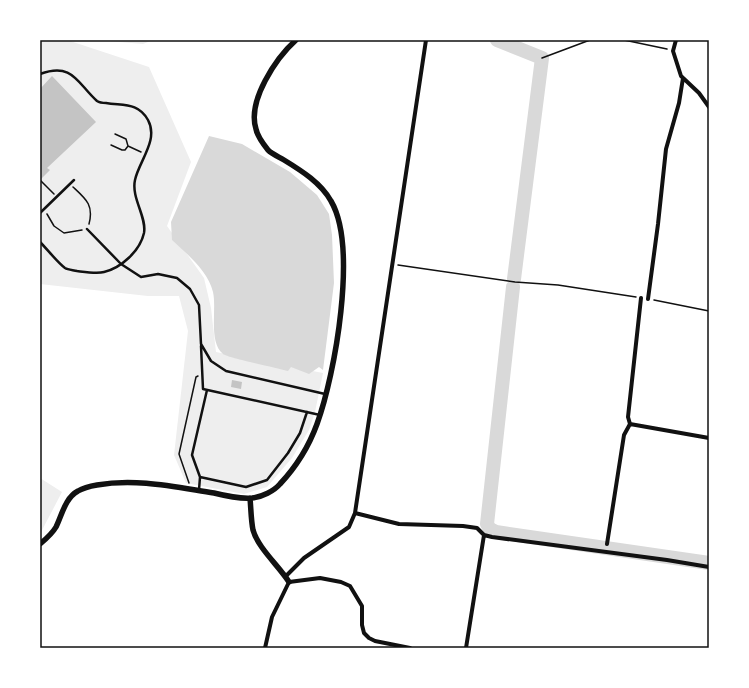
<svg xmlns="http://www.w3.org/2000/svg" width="749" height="688" viewBox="0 0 749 688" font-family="'Crimson Pro',serif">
	<rect width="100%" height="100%" fill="#fff"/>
	<!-- green -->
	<path fill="#eee" d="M 40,40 L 67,40 L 149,67 L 191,162 L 167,226 L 204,278 L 211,308 L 216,352 L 323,373 L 315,412 L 309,430 L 292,458 L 267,487 L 244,494 L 186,483 L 174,455 L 188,331 L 179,296 L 148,296 L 40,284 Z
		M 97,40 L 153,40 L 143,44 Z
		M 40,478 L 62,492 L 40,534 Z"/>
	<!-- water -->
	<path fill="#d9d9d9" d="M 209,136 L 242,144 L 290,172 L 317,195 L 329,214 L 332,235 L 334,283 L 323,370 L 319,367 L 309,374 L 291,367 L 288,371 C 278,368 228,358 223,354 C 208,341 217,310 213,292 C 208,271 187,254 172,240 L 171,222 Z"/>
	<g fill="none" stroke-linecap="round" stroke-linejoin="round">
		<!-- river -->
		<path stroke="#d9d9d9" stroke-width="14" d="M 497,40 L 542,58 L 514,279
			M 513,287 L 487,524 L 490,529 L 496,532 L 709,563"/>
	</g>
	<!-- building -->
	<path fill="#c4c4c4" d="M 52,76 L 96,122 L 47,168 L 50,170 L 40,180 L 40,89 Z
		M 232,380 L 242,382 L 241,389 L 231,387 Z"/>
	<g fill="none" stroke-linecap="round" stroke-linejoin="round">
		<!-- path -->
		<path stroke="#111" stroke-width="1.5" d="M 624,40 L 667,49
			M 542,58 L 590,40
			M 111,145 L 122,150 L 125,150 L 128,146 L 126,139 L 115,134
			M 128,146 L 141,152
			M 40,180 L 54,194
			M 73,187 C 86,199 94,205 89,224
			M 47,214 L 54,226 L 64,233 L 82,230
			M 398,265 L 515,282 L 558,285 L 636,297
			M 654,300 L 709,311
			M 189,483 L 179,454 L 196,377 L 198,376"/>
		<!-- service -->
		<path stroke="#111" stroke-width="2.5" d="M 40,74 C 73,62 77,83 97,101 C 100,103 103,103 106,103 C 123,106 138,102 148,120 C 159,140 139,161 135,180 C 131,198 147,217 144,233 C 140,251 121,268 104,272 C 97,274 85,272 77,271 C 74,270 68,270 65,268 C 58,263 47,249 40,242
			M 40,213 L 74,180
			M 87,229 L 121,264 L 141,277 L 158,274 L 177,278 L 190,289 L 199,305 L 201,344 L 211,361 L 226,371 L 325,394
			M 201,346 L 203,389 L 320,415
			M 207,390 L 192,455 L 200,477 L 246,487 L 267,480 L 288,453 L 300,433 L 307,412
			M 199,490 L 200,477"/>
		<!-- minor -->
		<path stroke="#111" stroke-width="4" d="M 676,40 L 673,51 L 681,76 L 699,93 L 709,107
			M 648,299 L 658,224 L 666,149 L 679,103 L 683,78
			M 630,424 L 709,438
			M 355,513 L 399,524 L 463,526 L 477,528 L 484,535 L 492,537 L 667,560 L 709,567
			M 607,544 L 624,435 L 630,424 L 628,417 L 641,298
			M 286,576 L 304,558 L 349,527 L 355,513 L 426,40
			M 265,648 L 272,617 L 289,582 L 320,578 L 341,582 L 350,586 L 362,606 L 362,625 L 364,633 L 369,638 L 375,641 L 410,648
			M 466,648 L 484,535"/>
		<!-- tertiary -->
		<path stroke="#111" stroke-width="5.5" d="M 250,498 C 251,509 251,520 253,530 C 258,548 279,566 289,582
			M 40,544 C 46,539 52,534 56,527 C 62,515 65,498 78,491 C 83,488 91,486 97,485 C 136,478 175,487 214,493 C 226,496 239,499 252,498 C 262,497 274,491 280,484 C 295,468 309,446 317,424 C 335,375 358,247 331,201 C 321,183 302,171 284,160 C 279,157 272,154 268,150 C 264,145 257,135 256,129 C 247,101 276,58 296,40"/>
	</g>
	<!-- border -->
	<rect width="749" height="688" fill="none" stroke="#ffffff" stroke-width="82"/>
	<rect x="41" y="41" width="667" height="606" fill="none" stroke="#111" stroke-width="1.5"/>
</svg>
